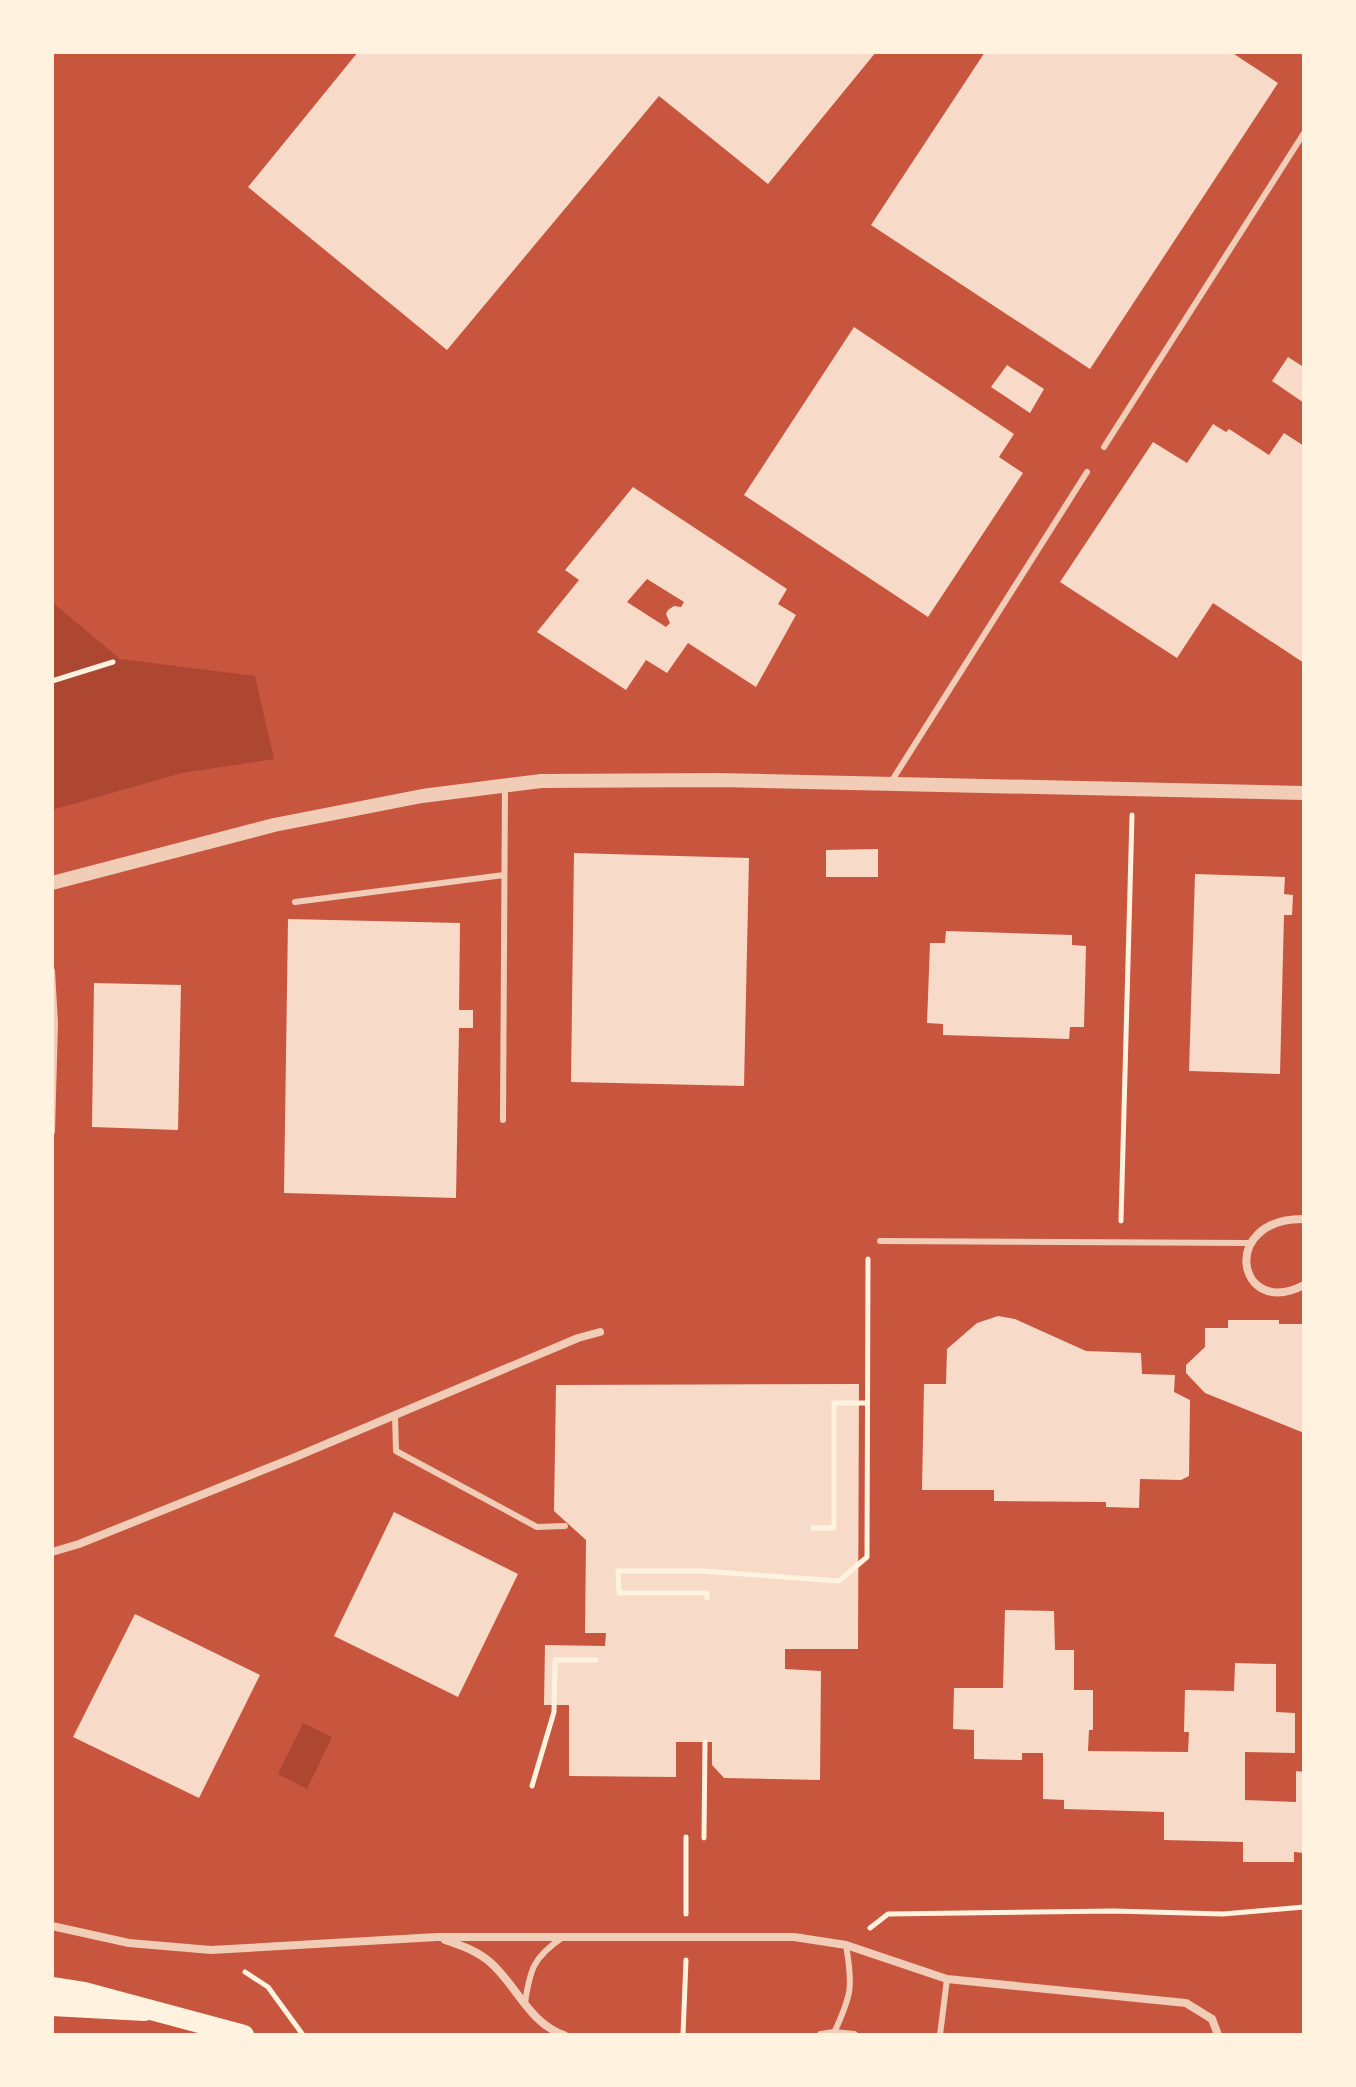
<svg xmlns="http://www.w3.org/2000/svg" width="1356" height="2087" viewBox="0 0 1356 2087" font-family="Poppins,sans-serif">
	<rect width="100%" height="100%" fill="#c8553d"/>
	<!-- green -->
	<path fill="#ae4732" d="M 52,602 L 120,659 L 255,676 L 274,759 L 182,773 L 52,810 Z
		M 303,1723 L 332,1737 L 307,1789 L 278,1774 Z"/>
	<!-- building -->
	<path fill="#f7dbc8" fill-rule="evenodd" d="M 358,52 L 876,52 L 768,184 L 659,96 L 447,350 L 248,187 Z
		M 985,52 L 1231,52 L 1278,83 L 1090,369 L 871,225 Z
		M 854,327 L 1014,434 L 999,457 L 1023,473 L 928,617 L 744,495 Z
		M 1288,357 L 1302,366 L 1304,363 L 1304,403 L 1272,381 Z
		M 1007,365 L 1044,389 L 1030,413 L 991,387 Z
		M 1213,424 L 1226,432 L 1229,429 L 1269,455 L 1284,433 L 1304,446 L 1304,663 L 1213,603 L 1177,658 L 1060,582 L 1153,442 L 1187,463 Z
		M 633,487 L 787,589 L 778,604 L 796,615 L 756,687 L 688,643 L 667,673 L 646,660 L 626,690 L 537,632 L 579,580 L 565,570 ZM 647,579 L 684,602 L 681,607 L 674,606 L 668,610 L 666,614 L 670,623 L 666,627 L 627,602 Z
		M 878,849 L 878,877 L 826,877 L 826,850 Z
		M 574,853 L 749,858 L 744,1086 L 571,1082 Z
		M 1195,874 L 1285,877 L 1284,894 L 1293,895 L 1292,915 L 1284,915 L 1280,1074 L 1189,1071 Z
		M 288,919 L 460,923 L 459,1010 L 473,1010 L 473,1028 L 459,1028 L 456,1198 L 284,1193 Z
		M 946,931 L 1072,935 L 1072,945 L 1086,946 L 1084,1027 L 1070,1027 L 1069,1039 L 943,1035 L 943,1024 L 927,1023 L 930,943 L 945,943 Z
		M 94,983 L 181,985 L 178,1130 L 92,1127 Z
		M 998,1316 L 1015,1319 L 1086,1351 L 1141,1353 L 1142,1374 L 1175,1375 L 1174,1392 L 1190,1400 L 1189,1476 L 1181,1480 L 1140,1479 L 1139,1508 L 1106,1507 L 1106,1502 L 994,1501 L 994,1490 L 922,1490 L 924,1384 L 946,1384 L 947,1349 L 977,1323 Z
		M 1228,1320 L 1279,1320 L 1279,1324 L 1302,1324 L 1304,1433 L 1205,1393 L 1186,1373 L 1186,1365 L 1205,1347 L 1205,1328 L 1228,1328 Z
		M 859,1384 L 858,1649 L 785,1649 L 785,1669 L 821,1671 L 820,1780 L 724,1778 L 712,1765 L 712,1742 L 676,1742 L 676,1777 L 569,1776 L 569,1705 L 544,1705 L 545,1645 L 605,1646 L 606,1633 L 585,1633 L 586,1540 L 554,1511 L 556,1385 Z
		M 394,1512 L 518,1574 L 458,1697 L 334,1636 Z
		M 1005,1610 L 1054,1611 L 1055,1650 L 1074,1650 L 1074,1690 L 1093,1690 L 1093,1730 L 1089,1730 L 1088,1751 L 1188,1752 L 1189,1732 L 1184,1732 L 1185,1690 L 1234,1691 L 1235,1663 L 1276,1664 L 1276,1712 L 1295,1713 L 1295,1753 L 1245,1752 L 1245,1800 L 1296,1802 L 1296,1771 L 1304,1772 L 1304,1853 L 1294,1852 L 1294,1862 L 1243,1862 L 1243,1842 L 1164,1840 L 1164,1812 L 1064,1809 L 1064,1800 L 1043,1799 L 1043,1753 L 1022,1753 L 1022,1760 L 974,1759 L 974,1730 L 953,1729 L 954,1688 L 1003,1688 Z
		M 135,1614 L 260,1675 L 199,1798 L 73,1737 Z"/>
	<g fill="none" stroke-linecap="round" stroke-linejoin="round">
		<!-- path -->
		<path stroke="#fff3e0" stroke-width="5" d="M 52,681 L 113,662
			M 1121,1221 L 1132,815
			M 813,1528 L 834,1528 L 834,1403 L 867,1403
			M 707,1598 L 707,1593 L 619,1593 L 618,1571 L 701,1571 L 839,1581 L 867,1557 L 868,1259
			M 532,1786 L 554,1712 L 555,1660 L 596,1660
			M 686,1837 L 686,1914
			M 704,1838 L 705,1742
			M 870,1928 L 888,1914 L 1114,1911 L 1223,1914 L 1304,1907
			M 245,1972 L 268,1987 L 303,2035
			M 683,2035 L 686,1960"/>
		<!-- service -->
		<path stroke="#f1ccb7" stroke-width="6" d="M 1104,447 L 1304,133
			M 891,782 L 1087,472
			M 295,902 L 504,875
			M 52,971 L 55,1023 L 52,1132
			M 503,1120 L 505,785
			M 880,1241 L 1249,1243
			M 395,1415 L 396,1451 L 537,1527 L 565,1526
			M 525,2003 C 530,1968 534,1957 563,1937
			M 834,2033 C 852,1994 853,1987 846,1945
			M 940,2035 L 947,1979"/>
		<!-- minor -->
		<path stroke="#f1ccb7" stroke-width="8" d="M 1304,1219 C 1218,1218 1237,1320 1304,1285
			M 52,1552 L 79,1544 L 293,1458 L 578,1338 L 600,1332
			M 52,1926 L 129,1943 L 211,1950 L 437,1937 L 794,1937 L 846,1945 L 947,1979 L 1186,2003 L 1212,2019 L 1218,2035
			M 445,1940 C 462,1946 478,1951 491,1963 C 516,1985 530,2024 564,2035
			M 821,2035 L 834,2033 L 854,2035"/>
		<!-- tertiary -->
		<path stroke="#f1ccb7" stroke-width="14" d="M 52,883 L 274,825 L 422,796 L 541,781 L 717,780 L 1304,793"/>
		<!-- primary -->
		<path stroke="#fff3e0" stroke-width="20" d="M 52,1987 L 84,1992 L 244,2035"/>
		<!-- trunk -->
		<path stroke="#fff3e0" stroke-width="22" d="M 52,2005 L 145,2010"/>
	</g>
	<!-- border -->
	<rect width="1356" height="2087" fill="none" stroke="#fff3e0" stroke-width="108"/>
</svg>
